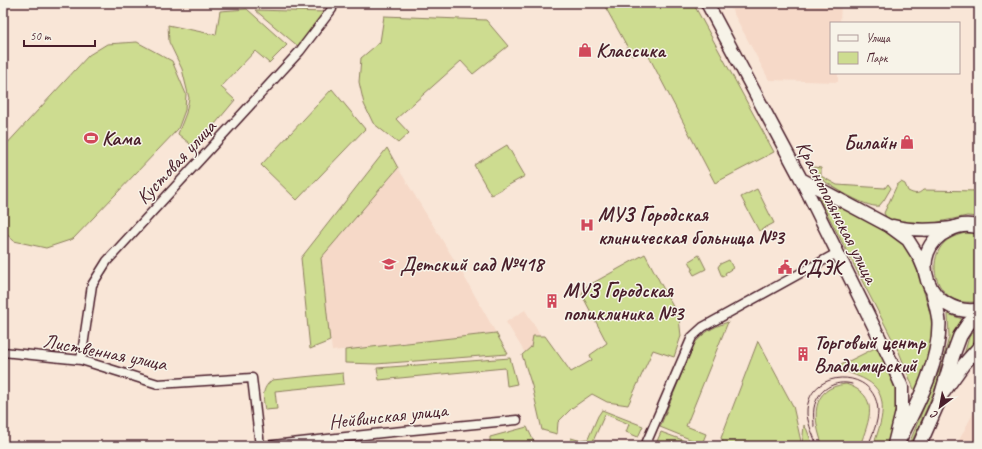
<svg xmlns="http://www.w3.org/2000/svg" width="982" height="449" viewBox="0 0 982 449" font-family="Caveat,sans-serif">
	<rect width="100%" height="100%" fill="#f9e6d7"/>
	<filter id="ink" filterUnits="userSpaceOnUse"><feTurbulence type="fractalNoise" baseFrequency=".025" numOctaves="2"/><feDisplacementMap in="SourceGraphic" scale="8" xChannelSelector="R" yChannelSelector="G"/><feConvolveMatrix kernelMatrix="1 2 1 2 8 2 1 2 1" color-interpolation-filters="sRGB"/></filter>
	<g filter="url(#ink)">
		<!-- built -->
		<path fill="#f6d9c8" d="M 728,3 L 841,3 L 840,23 L 831,23 L 831,73 L 838,73 L 838,82 L 769,80 Z
			M 398,168 L 461,271 L 496,333 L 332,351 L 321,258 Z
			M 525,310 L 557,362 L 538,374 L 506,322 Z
			M 979,402 L 979,446 L 956,446 Z"/>
		<!-- green -->
		<path fill="#cddc90" stroke="#8c7e5e" d="M 603,3 L 693,3 L 774,152 L 715,183 L 645,49 L 632,55 Z
			M 247,9 L 287,45 L 269,63 L 255,51 L 221,87 L 235,100 L 195,148 L 178,134 L 186,113 L 189,98 L 182,69 L 169,42 L 168,25 L 216,35 L 220,11 Z
			M 255,10 L 325,12 L 299,47 Z
			M 384,16 L 486,20 L 508,46 L 473,74 L 461,61 L 396,119 L 409,133 L 398,143 L 373,123 L 364,104 L 359,82 L 361,58 L 380,42 Z
			M 137,42 L 172,61 L 186,94 L 185,110 L 178,129 L 73,239 L 46,248 L 14,241 L 3,231 L 3,148 L 89,55 L 107,44 Z
			M 332,89 L 365,129 L 297,200 L 261,165 Z
			M 507,145 L 525,176 L 491,195 L 474,165 Z
			M 387,148 L 398,168 L 321,258 L 330,341 L 310,349 L 301,258 Z
			M 814,167 L 821,168 L 821,176 L 837,185 L 885,188 L 888,184 L 891,188 L 884,200 L 879,206 C 866,209 822,181 811,171 L 811,169 Z
			M 901,182 L 905,184 L 908,191 C 914,194 918,195 923,190 L 979,191 L 979,217 L 967,216 L 920,226 L 898,223 L 886,217 L 884,213 L 897,185 Z
			M 757,189 L 774,223 L 759,231 L 741,197 Z
			M 817,194 L 906,241 L 919,272 L 921,282 L 931,316 L 933,328 L 928,362 L 915,392 L 899,352 Z
			M 965,233 L 979,234 L 979,301 L 978,302 C 970,302 963,303 956,300 C 933,291 928,258 945,242 C 951,237 958,235 965,233 Z
			M 645,254 L 679,318 L 681,336 L 674,357 L 653,350 L 628,405 L 607,402 L 592,394 L 572,408 L 558,422 L 557,434 L 542,430 L 532,386 L 522,355 L 531,347 L 533,336 L 545,336 L 571,372 L 592,360 L 590,355 L 607,343 L 582,295 L 584,288 Z
			M 699,255 L 706,269 L 694,275 L 691,270 L 693,269 L 689,261 Z
			M 729,260 L 733,268 L 725,273 L 726,275 L 722,277 L 718,267 L 720,264 Z
			M 948,314 L 962,319 C 953,333 950,350 944,365 C 934,393 922,419 910,446 L 908,446 L 942,364 L 949,337 Z
			M 728,322 L 686,426 L 706,434 L 702,444 L 660,427 L 693,346 C 702,333 713,327 728,322 Z
			M 979,325 L 979,341 L 964,355 L 969,337 Z
			M 496,333 L 508,354 L 376,364 L 345,363 L 345,350 Z
			M 758,341 L 793,406 L 802,446 L 725,446 L 721,438 Z
			M 879,346 L 898,390 L 900,400 L 887,446 L 873,446 C 881,424 892,394 866,380 C 857,375 846,373 839,366 Z
			M 510,358 L 517,384 L 507,386 L 505,368 L 379,380 L 377,368 Z
			M 343,373 L 344,384 L 275,391 L 277,409 L 265,410 C 263,398 261,389 272,380 Z
			M 846,384 C 881,396 869,420 860,446 L 823,446 C 813,420 809,388 846,384 Z
			M 602,410 L 643,426 L 638,437 L 626,432 L 629,424 L 605,414 L 593,441 L 578,445 L 578,446 L 569,446 L 571,438 L 578,440 L 588,439 L 598,416 Z
			M 804,425 L 807,430 L 813,446 L 802,446 Z
			M 527,427 L 536,446 L 490,446 L 490,437 Z
			M 661,432 L 699,446 L 655,446 Z"/>
		<g fill="none" stroke-linecap="round" stroke-linejoin="round">
			<defs>
				<path id="street" d="M 3,352 L 81,360 L 158,384 L 252,378 L 260,446
					M 81,360 L 92,285 L 107,261 L 300,51 L 332,9 L 331,3
					M 264,446 L 382,433 L 517,420
					M 645,446 L 692,337 L 703,327 L 837,253"/>
				<path id="secondary" d="M 707,3 L 801,179 L 890,359 L 902,387 L 902,412 L 894,444
					M 801,179 L 889,226 L 908,240 L 920,259 L 925,271
					M 893,226 C 913,231 932,230 953,228
					M 944,392 L 964,364 L 979,347"/>
				<path id="primary" d="M 979,227 C 969,224 958,225 949,230 C 904,251 927,318 979,310
					M 896,446 C 915,408 939,367 939,324 C 939,314 935,303 933,293
					M 919,446 L 941,396 L 953,355 L 960,336 L 968,324 L 979,314"/>
			</defs>
			<!-- street casing -->
			<use href="#street" stroke="#4a1f2b" stroke-width="11"/>
			<!-- secondary casing -->
			<use href="#secondary" stroke="#4a1f2b" stroke-width="15"/>
			<!-- primary casing -->
			<use href="#primary" stroke="#4a1f2b" stroke-width="16"/>
			<!-- street -->
			<use href="#street" stroke="#f7f3e8" stroke-width="8"/>
			<!-- secondary -->
			<use href="#secondary" stroke="#f7f3e8" stroke-width="12"/>
			<!-- primary -->
			<use href="#primary" stroke="#f7f3e8" stroke-width="13"/>
			<!-- tram -->
			<path stroke="#4a1f2b" stroke-width="1" d="M 814,427 C 814,421 813,414 814,408 C 817,390 835,379 852,384
				M 817,446 C 814,436 808,425 807,414 C 805,368 876,365 878,411 C 878,423 872,435 868,446"/>
		</g>
	</g>
	<!-- icons -->
	<defs>
		<symbol id="shop-bare" viewBox="-9 -9 18 18"><path d="M-5-2.5h2.3a2.7 3.5 0 0 1 5.4 0H5L5.5 6h-11ZM-1.5-2.5h3a1.5 2.3 0 0 0-3 0Z" fill="#d1495b" stroke="#f7f3e8" stroke-width="2.5" paint-order="stroke"/></symbol>
		<symbol id="stadium-bare" viewBox="-9 -9 18 18"><path d="M0-5a6.5 5 0 1 0 0 10a6.5 5 0 1 0 0-10ZM-3.5-1.8h7v3.6h-7Z" fill="#d1495b" stroke="#f7f3e8" stroke-width="2.5" paint-order="stroke"/></symbol>
		<symbol id="hospital-bare" viewBox="-9 -9 18 18"><path d="M-5-5h3v3.5h4V-5h3V5h-3V1.5h-4V5h-3Z" fill="#d1495b" stroke="#f7f3e8" stroke-width="2.5" paint-order="stroke"/></symbol>
		<symbol id="school-bare" viewBox="-9 -9 18 18"><path d="M0-5L7-2L0 1L-7-2ZM-4 1L0 2.5L4 1V4Q0 6-4 4Z" fill="#d1495b" stroke="#f7f3e8" stroke-width="2.5" paint-order="stroke"/></symbol>
		<symbol id="civic-bare" viewBox="-9 -9 18 18"><path d="M-.6-6.5H3V-4.5H.6V-3L4-1V1h2V6H-6V1h2V-1L-.6-3ZM-1.2 2.5V6h2.4V2.5Z" fill="#d1495b" stroke="#f7f3e8" stroke-width="2.5" paint-order="stroke"/></symbol>
		<symbol id="building-bare" viewBox="-9 -9 18 18"><path d="M-4-6H4V6H1V3H-1V6H-4ZM-2.5-4.3h1.7v1.8h-1.7ZM.8-4.3h1.7v1.8H.8ZM-2.5-1h1.7V.8h-1.7ZM.8-1h1.7V.8H.8Z" fill="#d1495b" stroke="#f7f3e8" stroke-width="2.5" paint-order="stroke"/></symbol>
	</defs>
	<g fill-rule="evenodd">
		<use href="#shop-bare" x="575" y="40" width="20" height="20"/>
		<use href="#stadium-bare" x="81" y="128" width="20" height="20"/>
		<use href="#shop-bare" x="897" y="132" width="20" height="20"/>
		<use href="#hospital-bare" x="577" y="215" width="20" height="20"/>
		<use href="#school-bare" x="379" y="254" width="20" height="20"/>
		<use href="#civic-bare" x="775" y="257" width="20" height="20"/>
		<use href="#building-bare" x="542" y="291" width="20" height="20"/>
		<use href="#building-bare" x="793" y="344" width="20" height="20"/>
	</g>
	<g text-anchor="middle" dominant-baseline="central" stroke-width="3" stroke-linejoin="round" paint-order="stroke">
		<!-- poi labels -->
		<g font-size="20" font-weight="bold" fill="#4a1f2b" stroke="#f7f3e8" text-anchor="start">
			<text x="596" y="50">Классика</text>
			<text x="102" y="138">Кама</text>
			<text x="896" y="142" text-anchor="end">Билайн</text>
			<text x="598" y="214">МУЗ Городская<tspan x="598" dy="23">клиническая больница №3</tspan></text>
			<text x="400" y="264">Детский сад №418</text>
			<text x="796" y="267">СДЭК</text>
			<text x="563" y="290">МУЗ Городская<tspan x="563" dy="23">поликлиника №3</tspan></text>
			<text x="814" y="342">Торговый центр<tspan x="814" dy="23">Владимирский</tspan></text>
		</g>
		<!-- street labels -->
		<g font-size="20" fill="#4a1f2b" stroke="#f7f3e8">
			<text transform="translate(176 162) rotate(-47)">Кустовая улица</text>
			<text transform="translate(837 212) rotate(63)">Краснополянская улица</text>
			<text transform="translate(105 352) rotate(11)">Лиственная улица</text>
			<text transform="translate(388 416) rotate(-6)">Нейвинская улица</text>
		</g>
	</g>
	<!-- margin -->
	<rect width="982" height="449" fill="none" stroke="#f7f3e8" stroke-width="16"/>
	<rect x="8" y="8" width="966" height="433" fill="none" stroke="#4a1f2b" stroke-width="1.5" filter="url(#ink)"/>
	<!-- legend -->
	<rect x="830" y="22" width="130" height="52" fill="#f7f3e8" stroke="#b29e9c"/>
	<rect x="838" y="35" width="20" height="6" fill="#f7f3e8" stroke="#b29e9c"/>
	<text x="866" y="42" font-size="12" fill="#4a1f2b">Улица</text>
	<rect x="838" y="52" width="20" height="12" fill="#cddc90" stroke="#b29e9c"/>
	<text x="866" y="62" font-size="12" fill="#4a1f2b">Парк</text>
	<!-- north arrow -->
	<g transform="translate(940 407) rotate(212)" stroke="#f7f3e8" stroke-width="3" paint-order="stroke">
	<path d="M0-3L7 15L0 10L-7 15Z" fill="#4a1f2b"/>
	<text y="-6" font-size="11" font-weight="bold" text-anchor="middle" fill="#4a1f2b">С</text>
	</g>
	<!-- scale -->
	<path d="M24 40v6h71v-6" fill="none" stroke="#4a1f2b" stroke-width="2"/>
	<text x="30" y="40" font-size="12" fill="#4a1f2b" stroke="#f7f3e8" stroke-width="3" paint-order="stroke">50 m</text>
</svg>
